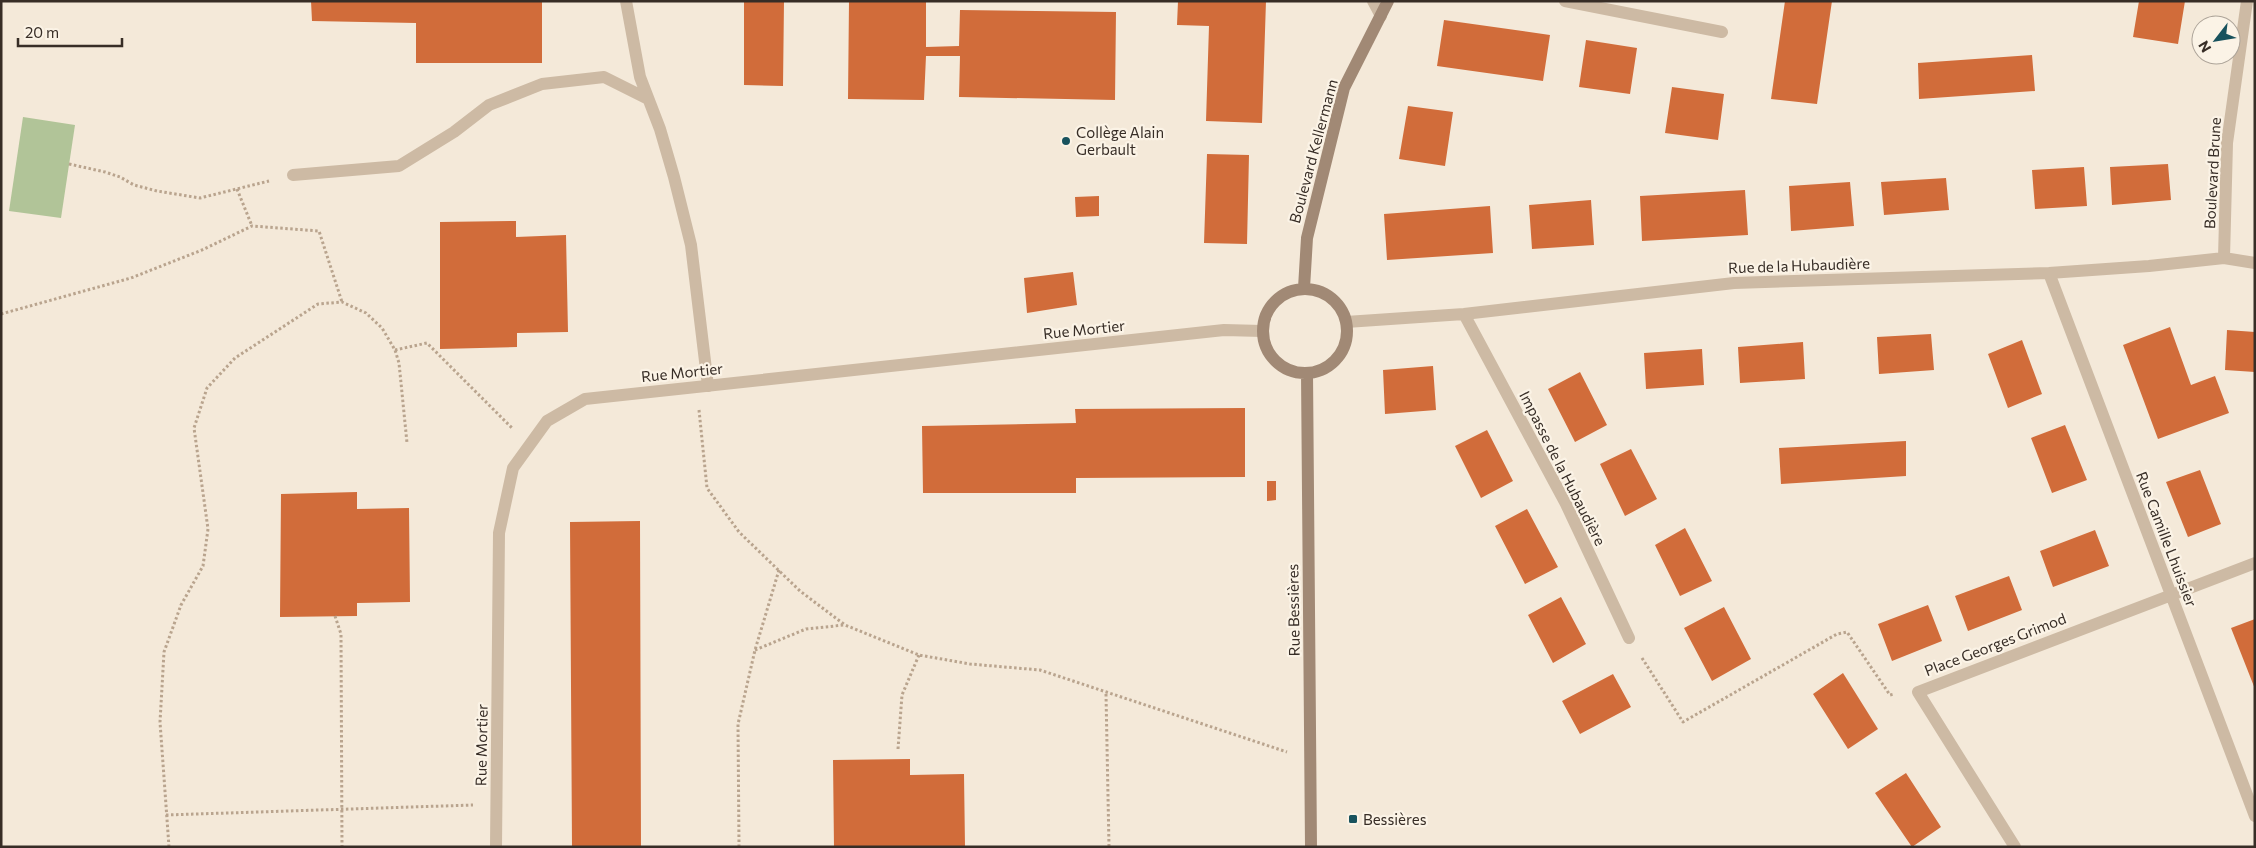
<svg xmlns="http://www.w3.org/2000/svg" width="2256" height="848" viewBox="0 0 2256 848" font-family="Commissioner,sans-serif">
	<rect width="100%" height="100%" fill="#f4e9d9"/>
	<!-- grass -->
	<path fill="#b1c498" d="M 23,117 L 75,125 L 61,218 L 9,211 Z"/>
	<!-- building -->
	<path fill="#d16c3a" d="M 311,1 L 542,1 L 542,63 L 416,63 L 416,23 L 312,21 Z
		M 744,1 L 784,1 L 783,86 L 744,85 Z
		M 849,1 L 926,1 L 926,47 L 959,46 L 960,10 L 1116,12 L 1115,100 L 959,97 L 960,56 L 926,56 L 924,100 L 848,99 Z
		M 1178,1 L 1266,1 L 1262,123 L 1206,121 L 1209,26 L 1177,25 Z
		M 1785,1 L 1832,1 L 1817,104 L 1771,99 Z
		M 2139,1 L 2185,1 L 2178,44 L 2133,37 Z
		M 1444,20 L 1550,35 L 1543,81 L 1437,66 Z
		M 1586,40 L 1637,48 L 1630,94 L 1579,87 Z
		M 2032,55 L 2035,91 L 1919,99 L 1918,63 Z
		M 1672,87 L 1724,94 L 1718,140 L 1665,133 Z
		M 1408,106 L 1453,112 L 1445,166 L 1399,159 Z
		M 1207,154 L 1249,155 L 1247,244 L 1204,243 Z
		M 2168,164 L 2171,200 L 2112,205 L 2110,167 Z
		M 2084,167 L 2087,206 L 2035,209 L 2032,170 Z
		M 1946,178 L 1949,210 L 1884,215 L 1881,182 Z
		M 1850,182 L 1854,226 L 1791,231 L 1789,186 Z
		M 1745,190 L 1748,235 L 1642,241 L 1640,196 Z
		M 1099,196 L 1099,216 L 1076,217 L 1075,197 Z
		M 1591,200 L 1594,245 L 1532,249 L 1529,205 Z
		M 1490,206 L 1493,253 L 1387,260 L 1384,214 Z
		M 516,221 L 516,237 L 566,235 L 568,332 L 517,333 L 517,347 L 440,349 L 440,222 Z
		M 1073,272 L 1077,305 L 1027,313 L 1024,278 Z
		M 2170,327 L 2191,385 L 2215,376 L 2229,413 L 2158,439 L 2123,345 Z
		M 2227,330 L 2255,332 L 2255,372 L 2225,370 Z
		M 1931,334 L 1934,370 L 1879,374 L 1877,337 Z
		M 2022,340 L 2042,394 L 2008,408 L 1988,354 Z
		M 1803,342 L 1805,379 L 1740,383 L 1738,347 Z
		M 1702,349 L 1704,385 L 1646,389 L 1644,353 Z
		M 1433,366 L 1436,410 L 1385,414 L 1383,370 Z
		M 1580,372 L 1607,425 L 1575,442 L 1548,389 Z
		M 1245,408 L 1245,477 L 1076,478 L 1076,493 L 923,493 L 922,426 L 1076,423 L 1075,409 Z
		M 2065,425 L 2087,480 L 2052,493 L 2031,438 Z
		M 1487,430 L 1513,481 L 1481,498 L 1455,446 Z
		M 1906,441 L 1906,476 L 1781,484 L 1779,448 Z
		M 1631,449 L 1657,499 L 1625,516 L 1600,464 Z
		M 2200,470 L 2221,524 L 2188,537 L 2166,482 Z
		M 1267,481 L 1276,481 L 1276,500 L 1267,501 Z
		M 357,492 L 357,509 L 409,508 L 410,602 L 357,603 L 357,616 L 280,617 L 281,494 Z
		M 1527,509 L 1558,567 L 1525,584 L 1495,526 Z
		M 640,521 L 641,847 L 572,847 L 570,522 Z
		M 1685,528 L 1712,581 L 1680,596 L 1655,545 Z
		M 2095,530 L 2109,566 L 2053,587 L 2040,551 Z
		M 2009,576 L 2022,610 L 1968,631 L 1955,596 Z
		M 1561,597 L 1586,644 L 1553,663 L 1528,615 Z
		M 1928,605 L 1942,641 L 1892,661 L 1878,624 Z
		M 1724,607 L 1751,659 L 1712,681 L 1684,628 Z
		M 2255,619 L 2255,689 L 2231,628 Z
		M 1843,673 L 1878,729 L 1848,749 L 1813,694 Z
		M 1613,674 L 1631,707 L 1580,734 L 1562,701 Z
		M 910,759 L 910,775 L 964,774 L 965,847 L 834,847 L 833,760 Z
		M 1906,773 L 1941,827 L 1912,847 L 1875,793 Z"/>
	<g fill="none" stroke-linecap="round" stroke-linejoin="round">
		<!-- path -->
		<path stroke="#b9a48e" stroke-width="3" stroke-dasharray="2.5 2.5" stroke-linecap="butt" d="M 69,164 L 105,172 L 120,177 L 134,185 L 157,191 L 200,198 L 269,181
			M 237,189 L 252,226
			M 1,314 L 131,278 L 202,250 L 252,226 L 319,231 L 342,302
			M 395,350 L 427,343 L 513,429
			M 699,410 L 707,488 L 739,532 L 800,591 L 845,625 L 919,655 L 970,664 L 1040,670 L 1287,752
			M 335,616 L 341,634 L 342,847
			M 755,650 L 806,629 L 844,625
			M 1642,658 L 1683,722 L 1837,634 L 1847,632 L 1890,695 L 1894,694
			M 1106,694 L 1109,847
			M 898,749 L 902,695 L 919,655
			M 166,815 L 473,805
			M 169,847 L 160,722 L 164,652 L 181,605 L 203,566 L 208,529 L 194,428 L 207,388 L 235,358 L 318,304 L 342,302 L 366,313 L 382,328 L 395,350 L 399,363 L 407,443
			M 739,847 L 738,724 L 755,650 L 779,570"/>
		<!-- lane -->
		<path stroke="#cdbaa4" stroke-width="12" d="M 626,1 L 640,77 L 660,129 L 674,177 L 691,245 L 708,386
			M 1373,1 L 1381,16
			M 293,175 L 399,166 L 454,132 L 489,105 L 542,84 L 604,77 L 648,99"/>
		<!-- street -->
		<path stroke="#cdbaa4" stroke-width="12" d="M 1565,1 L 1722,32
			M 2224,258 L 2227,143 L 2247,1
			M 2049,273 L 2255,816
			M 1464,314 L 1566,504 L 1629,638
			M 1346,322 L 1464,314 L 1734,283 L 2049,273 L 2149,266 L 2224,258 L 2255,263
			M 496,847 L 499,533 L 513,468 L 547,421 L 585,399 L 1224,330 L 1262,331
			M 2015,847 L 1918,692 L 2255,563"/>
		<!-- secondary -->
		<path stroke="#a18975" stroke-width="12" d="M 1304,288 L 1307,238 L 1344,88 L 1388,1
			M1263 331a42 42 0 1 1 84 0a42 42 0 1 1-84 0Z
			M 1307,373 L 1311,847"/>
	</g>
	<!-- markers -->
	<g fill="#18525d" stroke="#fbf3e6" stroke-width="2">
		<circle cx="1066" cy="141" r="5"/>
		<rect x="1348" y="814" width="10" height="10" rx="2.5"/>
	</g>
	<g text-anchor="middle" dominant-baseline="central" stroke-width="4.5" stroke-linejoin="round" paint-order="stroke">
		<!-- poi labels -->
		<g font-size="15" fill="#372d26" stroke="#fbf3e6" text-anchor="start">
			<text x="1076" y="132">Collège Alain<tspan x="1076" dy="17">Gerbault</tspan></text>
			<text x="1363" y="819">Bessières</text>
		</g>
		<!-- street labels -->
		<g font-size="15" fill="#372d26" stroke="#fbf3e6">
			<text transform="translate(1313 151) rotate(-75)">Boulevard Kellermann</text>
			<text transform="translate(2212 173) rotate(-87)">Boulevard Brune</text>
			<text transform="translate(1799 265) rotate(-2)">Rue de la Hubaudière</text>
			<text transform="translate(1084 329) rotate(-6)">Rue Mortier</text>
			<text transform="translate(682 372) rotate(-6)">Rue Mortier</text>
			<text transform="translate(1563 468) rotate(63)">Impasse de la Hubaudière</text>
			<text transform="translate(2167 539) rotate(69)">Rue Camille Lhuissier</text>
			<text transform="translate(1293 610) rotate(-91)">Rue Bessières</text>
			<text transform="translate(1995 644) rotate(-21)">Place Georges Grimod</text>
			<text transform="translate(481 745) rotate(-89)">Rue Mortier</text>
		</g>
	</g>
	<!-- border -->
	<rect width="2256" height="848" fill="none" stroke="#372d26" stroke-width="5"/>
	<!-- north arrow -->
	<g transform="translate(2216 40) rotate(239)"><circle r="24" fill="#fbf3e6" stroke="#ada499"/>
	<path d="M0-4L9 19L0 12L-9 19Z" fill="#18525d"/>
	<text y="-8" font-size="14" font-weight="bold" text-anchor="middle" fill="#372d26">N</text>
	</g>
	<!-- scale -->
	<path d="M18 38v8h104v-8" fill="none" stroke="#372d26" stroke-width="2.5"/>
	<text x="25" y="38" font-size="15" fill="#372d26" stroke="#fbf3e6" stroke-width="4" paint-order="stroke">20 m</text>
</svg>
